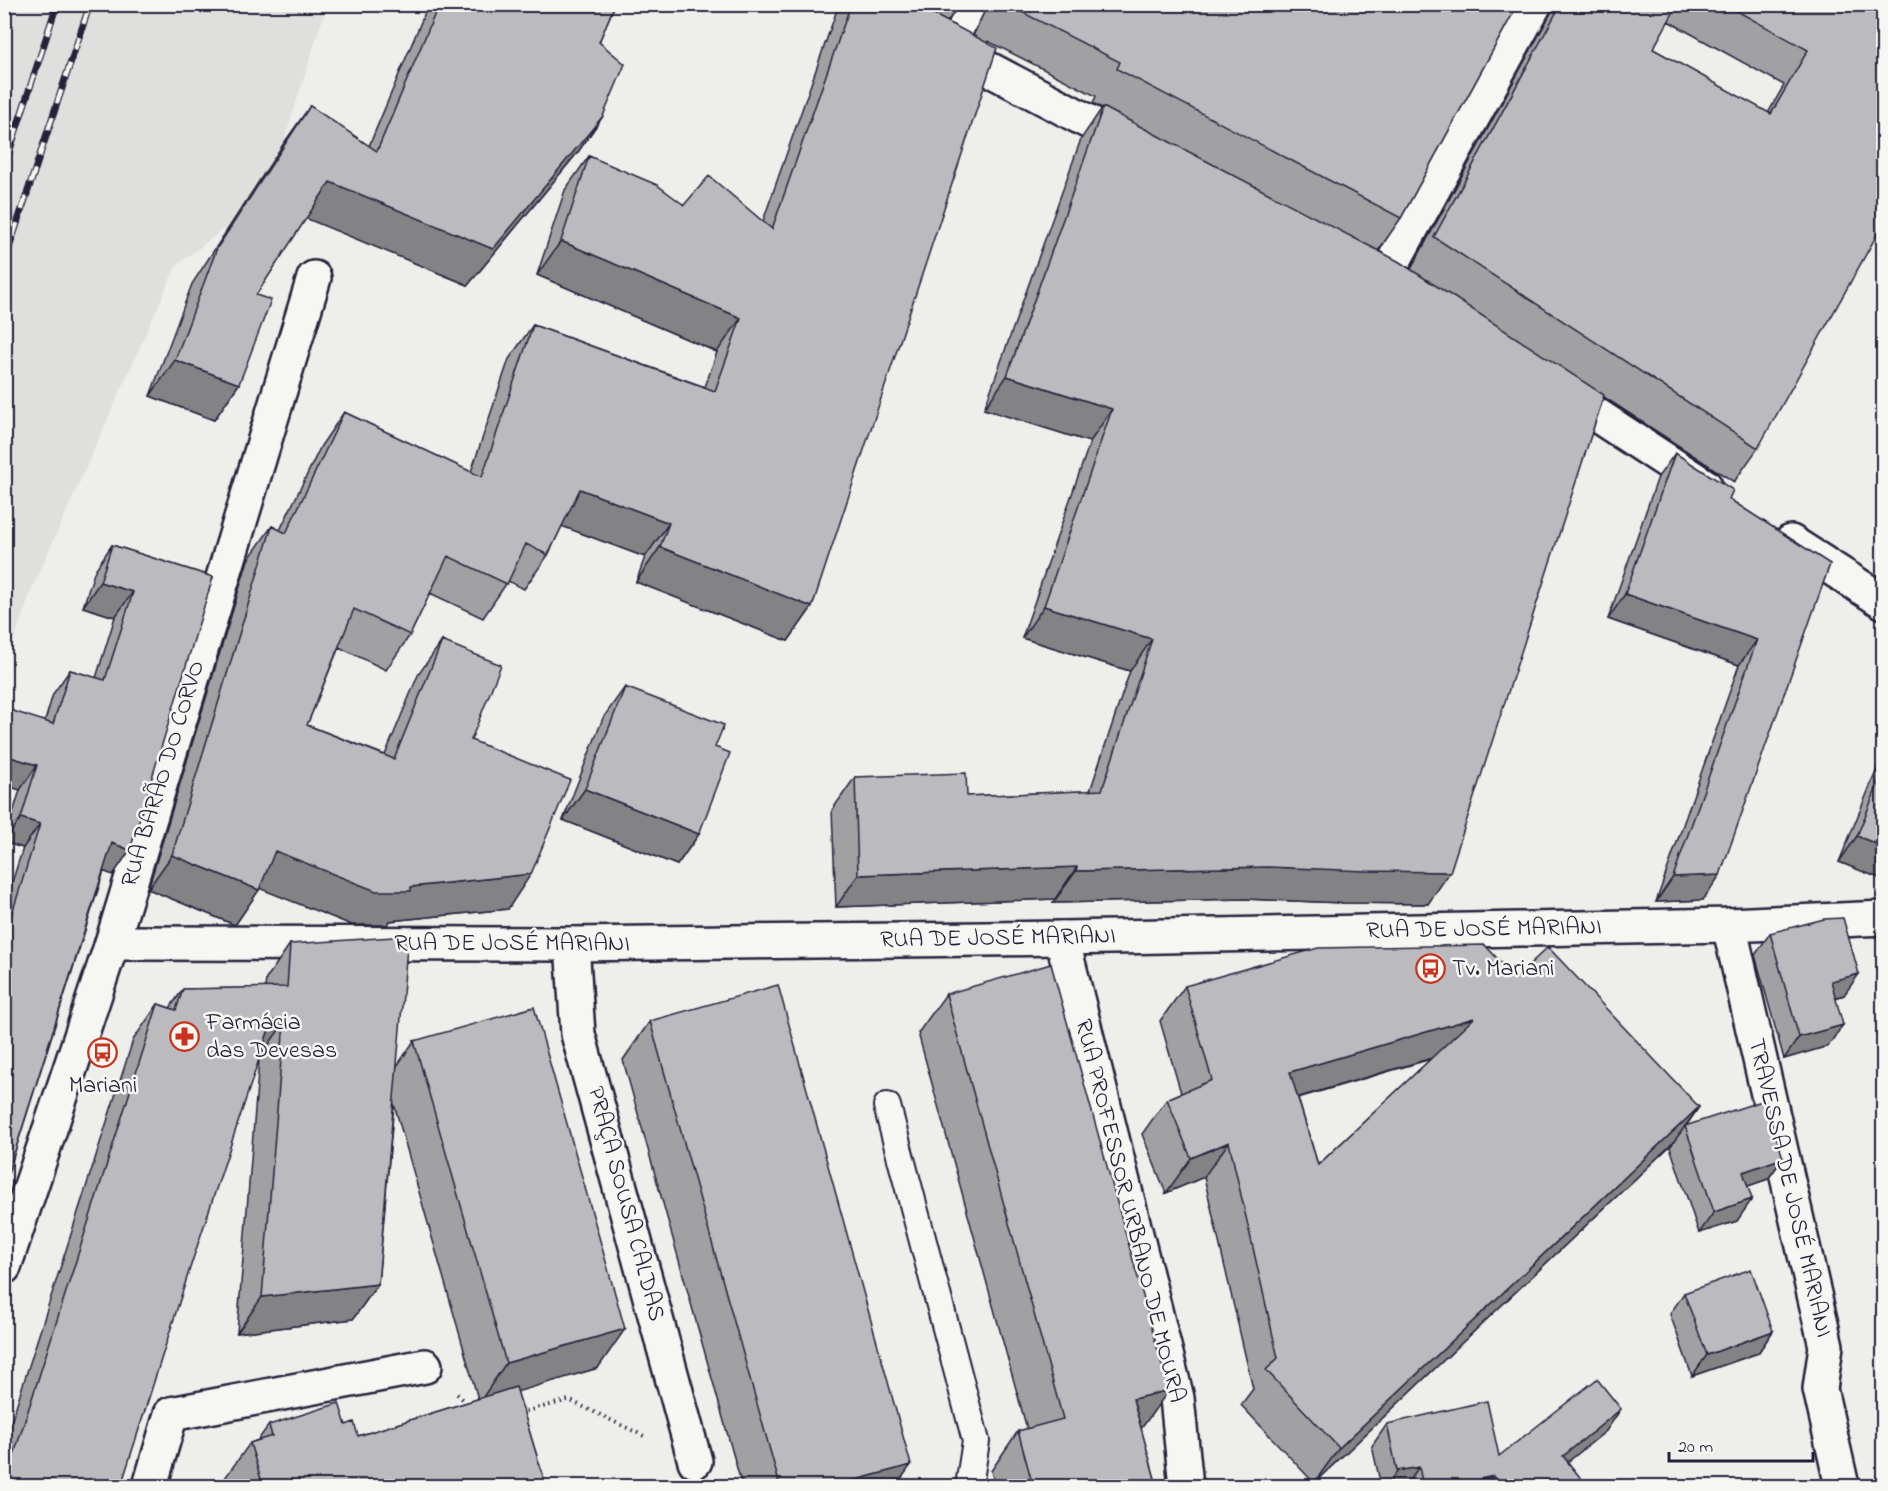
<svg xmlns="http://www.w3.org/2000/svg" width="1888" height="1491" viewBox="0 0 1888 1491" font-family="'Indie Flower',sans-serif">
	<rect width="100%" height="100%" fill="#eeeeeb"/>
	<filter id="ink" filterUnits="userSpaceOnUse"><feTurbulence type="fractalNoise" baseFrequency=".0167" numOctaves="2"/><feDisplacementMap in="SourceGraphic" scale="12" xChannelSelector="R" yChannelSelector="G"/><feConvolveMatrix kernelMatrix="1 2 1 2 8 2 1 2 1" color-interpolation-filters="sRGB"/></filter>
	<g filter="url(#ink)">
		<!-- built -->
		<path fill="#dfdfde" d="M 5,5 L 327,5 L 267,195 L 176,266 L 31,591 L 5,666 Z"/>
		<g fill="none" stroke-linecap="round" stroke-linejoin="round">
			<defs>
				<path id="service" d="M 950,49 L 973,4
					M 887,1106 L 976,1441 L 969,1486"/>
				<path id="minor" d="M 951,49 L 1131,144
					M 1385,277 L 1535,4
					M 1560,391 L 1705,486
					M 1791,542 L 1884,602
					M 1729,925 L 1826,1346 L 1820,1389 L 1842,1486
					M 1062,938 L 1177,1398 L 1186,1486
					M 572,944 L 578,1034 L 695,1461
					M 150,1486 L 171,1414 L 425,1366"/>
				<path id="tertiary" d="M 112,943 L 572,944 L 1062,938 L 1729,925 L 1884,918"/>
				<path id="secondary" d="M 4,1267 L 112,943 L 314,278"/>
			</defs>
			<!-- service casing -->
			<use href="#service" stroke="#22223b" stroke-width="30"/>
			<!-- minor casing -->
			<use href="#minor" stroke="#22223b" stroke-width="38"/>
			<!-- tertiary casing -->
			<use href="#tertiary" stroke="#22223b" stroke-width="38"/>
			<!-- secondary casing -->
			<use href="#secondary" stroke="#22223b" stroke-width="38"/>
			<!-- path -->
			<path stroke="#22223b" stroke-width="4" stroke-dasharray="1.5 4.5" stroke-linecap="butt" d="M 457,1394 L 465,1401 L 467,1406
				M 520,1413 L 569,1400 L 644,1436"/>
			<!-- service -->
			<use href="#service" stroke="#f6f6f2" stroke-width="26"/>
			<!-- minor -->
			<use href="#minor" stroke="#f6f6f2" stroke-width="33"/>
			<!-- tertiary -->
			<use href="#tertiary" stroke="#f6f6f2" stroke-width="33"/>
			<!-- secondary -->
			<use href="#secondary" stroke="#f6f6f2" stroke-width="33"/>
			<defs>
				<path id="rail" d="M 4,168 L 57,4
					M 4,263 L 90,4"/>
			</defs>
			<!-- rail casing -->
			<use href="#rail" stroke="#22223b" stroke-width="7"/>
			<!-- rail -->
			<use href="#rail" stroke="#f6f6f2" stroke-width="4.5" stroke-dasharray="14" stroke-linecap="butt"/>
		</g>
		<!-- wall -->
		<path fill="#a1a1a4" stroke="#22223b" stroke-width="1.5" fill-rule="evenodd" d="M 417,4 L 615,4 L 599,42 L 603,116 L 578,152 L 468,285 L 306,218 L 256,295 L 239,384 L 214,420 L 150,396 L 192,284 L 284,143 L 310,106 L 369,146 L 426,10 L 416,6 Z
			M 839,4 L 960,4 L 947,22 L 973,36 L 988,4 L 1518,4 L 1401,218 L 1378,251 L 1411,269 L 1551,13 L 1553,4 L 1884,4 L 1758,448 L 1734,482 L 1604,397 L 1428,904 L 1343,903 L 1245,899 L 1053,903 L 1055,899 L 836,907 L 832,810 L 855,777 L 967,796 L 1090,791 L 1130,671 L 1022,638 L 1090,442 L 984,409 L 1081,139 L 1102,108 L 1093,103 L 1096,96 L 988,41 L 812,607 L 788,641 L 636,582 L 645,557 L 562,526 L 548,555 L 524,589 L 508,581 L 483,618 L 430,593 L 410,635 L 386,670 L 339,647 L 307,725 L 385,755 L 418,675 L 442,641 L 471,740 L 508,909 L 389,921 L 387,925 L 352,925 L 260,888 L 235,925 L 148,889 L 248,560 L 272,526 L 280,530 L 321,446 L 344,412 L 471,472 L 509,359 L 533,325 L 705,387 L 717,352 L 537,275 L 565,190 L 589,156 L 684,205 L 763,221 ZM 1668,21 L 1784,85 L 1768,113 L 1653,49 Z
			M 1675,453 L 1729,499 L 1830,564 L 1703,900 L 1656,902 L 1739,665 L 1608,619 L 1658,477 Z
			M 112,545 L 213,577 L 113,875 L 104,871 L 4,1186 L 4,907 L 23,848 L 4,842 L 20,790 L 45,721 L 53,694 L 70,670 L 96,678 L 115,617 L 83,607 L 95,570 Z
			M 625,687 L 699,834 L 677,865 L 563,820 L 603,718 Z
			M 1884,752 L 1884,880 L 1839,862 Z
			M 1770,933 L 1844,995 L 1836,998 L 1828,1046 L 1784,1059 L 1755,955 Z
			M 290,944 L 397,1066 L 414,1041 L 598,1368 L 517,1391 L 546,1486 L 224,1486 L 222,1482 L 250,1443 L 258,1440 L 269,1425 L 346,1425 L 358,1436 L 478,1399 L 394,1104 L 378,1284 L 353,1319 L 237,1333 L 259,1060 L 4,1486 L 4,1444 L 133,1040 L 158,1004 L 170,1008 L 183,989 L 265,988 L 266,979 Z
			M 1515,978 L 1699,1107 L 1686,1126 L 1783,1158 L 1768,1179 L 1747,1186 L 1737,1221 L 1699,1233 L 1670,1147 L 1673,1143 L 1314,1483 L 1241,1405 L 1253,1389 L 1204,1177 L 1166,1193 L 1142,1134 L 1167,1099 L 1181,1093 L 1160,1021 L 1185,986 ZM 1431,1059 L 1318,1165 L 1298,1098 Z
			M 946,994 L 1141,1429 L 1157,1486 L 995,1486 L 991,1471 L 1018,1431 L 1027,1429 L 918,1033 Z
			M 650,1021 L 896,1486 L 742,1486 L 623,1060 Z
			M 1684,1293 L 1773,1331 L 1758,1353 L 1692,1376 L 1670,1314 Z
			M 1387,1424 L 1499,1456 L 1606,1431 L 1567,1462 L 1587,1486 L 1381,1486 L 1372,1446 Z"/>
		<!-- shaded-wall -->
		<path fill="#838386" stroke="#22223b" stroke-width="1.5" d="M 603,116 L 578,152 L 468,285 L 305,218 L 330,182 Z
			M 561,241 L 741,318 L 717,352 L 537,275 Z
			M 175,360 L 239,384 L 214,420 L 150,396 Z
			M 1007,376 L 1112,409 L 1090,442 L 984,409 Z
			M 580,489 L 669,523 L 645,557 L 556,524 Z
			M 660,547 L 812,607 L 788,641 L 636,582 Z
			M 100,582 L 133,592 L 115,617 L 83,607 Z
			M 1625,594 L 1757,640 L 1739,665 L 1608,619 Z
			M 1044,606 L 1152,639 L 1130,671 L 1022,638 Z
			M 4,755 L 37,765 L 20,790 L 4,785 Z
			M 585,789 L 699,834 L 677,865 L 563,820 Z
			M 21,818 L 40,824 L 23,848 L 4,842 Z
			M 1857,836 L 1884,847 L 1884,880 L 1839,862 Z
			M 112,843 L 130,850 L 113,875 L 95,868 Z
			M 275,851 L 411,887 L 531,874 L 508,909 L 389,921 L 387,925 L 352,925 L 251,885 Z
			M 172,855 L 259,890 L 235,925 L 148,889 Z
			M 1077,867 L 1055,899 L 836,907 L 858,875 Z
			M 1268,867 L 1450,872 L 1428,904 L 1343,903 L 1245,899 L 1053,903 L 1076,871 Z
			M 1720,875 L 1703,900 L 1656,902 L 1673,877 Z
			M 1859,974 L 1844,995 L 1816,1003 L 1831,981 Z
			M 1474,1018 L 1449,1053 L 1265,1107 L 1290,1072 Z
			M 272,1020 L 284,1023 L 259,1058 Z
			M 1843,1025 L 1828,1046 L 1784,1059 L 1799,1037 Z
			M 1699,1107 L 1673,1143 L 1314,1483 L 1339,1448 Z
			M 1229,1142 L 1204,1177 L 1166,1193 L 1191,1158 Z
			M 1783,1158 L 1768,1179 L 1728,1193 L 1743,1172 Z
			M 1752,1199 L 1737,1221 L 1699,1233 L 1714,1212 Z
			M 378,1284 L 353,1319 L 237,1333 L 262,1297 Z
			M 625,1329 L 598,1368 L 479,1403 L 506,1363 Z
			M 1773,1331 L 1758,1353 L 1692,1376 L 1707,1355 Z
			M 1169,1390 L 1141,1429 L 1133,1399 Z
			M 1621,1409 L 1606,1431 L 1548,1478 L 1563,1456 Z
			M 911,1465 L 896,1486 L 833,1486 Z
			M 1419,1467 L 1405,1486 L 1387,1486 L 1397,1471 Z
			M 1493,1476 L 1486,1486 L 1450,1486 Z"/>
		<!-- building -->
		<path fill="#bbbbbf" stroke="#22223b" stroke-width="1.5" fill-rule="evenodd" d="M 439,4 L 615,4 L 599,42 L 625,64 L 603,116 L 493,249 L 330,182 L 256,295 L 271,300 L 239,384 L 175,360 L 217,248 L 310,106 L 377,151 Z
			M 851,4 L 914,4 L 997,48 L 812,607 L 660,547 L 669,523 L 580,489 L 548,555 L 526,544 L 507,584 L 448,556 L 410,635 L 354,609 L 307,725 L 394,759 L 442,641 L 501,665 L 471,740 L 570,780 L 531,874 L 411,887 L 411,891 L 376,891 L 275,851 L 259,890 L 172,855 L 272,526 L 286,533 L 344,412 L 482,477 L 533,325 L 715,391 L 741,318 L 561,241 L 589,156 L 657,185 L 684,205 L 709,176 L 772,229 Z
			M 996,4 L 1518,4 L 1401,218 L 1117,69 L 1120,62 L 1010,6 L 1008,12 Z
			M 1561,4 L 1678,4 L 1653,49 L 1771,114 L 1808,50 L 1724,4 L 1884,4 L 1884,222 L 1758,448 L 1434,237 Z
			M 1103,107 L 1398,261 L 1604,395 L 1450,872 L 1366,871 L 1268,867 L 1076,871 L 1077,867 L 858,875 L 855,777 L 966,773 L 967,796 L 1102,790 L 1152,639 L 1044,606 L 1112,409 L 1007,376 Z
			M 1675,453 L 1733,490 L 1729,499 L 1830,564 L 1720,875 L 1673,877 L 1757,640 L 1625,594 Z
			M 112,545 L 213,577 L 130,850 L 112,843 L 4,1186 L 4,939 L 40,824 L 21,818 L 37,765 L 4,755 L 4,708 L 53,724 L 70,670 L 105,680 L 133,592 L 100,582 Z
			M 625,687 L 724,725 L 715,747 L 730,753 L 699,834 L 585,789 Z
			M 1884,770 L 1884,847 L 1857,836 Z
			M 1843,918 L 1859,974 L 1831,981 L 1843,1025 L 1799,1037 L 1770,933 L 1824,919 Z
			M 408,936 L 378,1284 L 262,1297 L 284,1023 L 272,1020 L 190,1268 L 121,1486 L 4,1486 L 158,1004 L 176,1010 L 183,989 L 287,987 L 290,944 Z
			M 1485,945 L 1515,978 L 1548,947 L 1699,1107 L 1339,1448 L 1266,1370 L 1278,1358 L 1229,1142 L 1191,1158 L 1167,1099 L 1212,1080 L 1185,986 L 1318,948 ZM 1474,1018 L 1318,1165 L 1290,1072 Z
			M 1051,964 L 1169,1390 L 1133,1399 L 1157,1486 L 1033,1486 L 1018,1431 L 1063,1419 L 946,994 Z
			M 778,985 L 911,1465 L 833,1486 L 780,1486 L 650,1021 Z
			M 534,1007 L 625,1329 L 506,1363 L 414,1041 Z
			M 1765,1100 L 1783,1158 L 1743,1172 L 1752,1199 L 1714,1212 L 1685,1126 Z
			M 1751,1269 L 1773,1331 L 1707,1355 L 1684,1293 Z
			M 1597,1379 L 1621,1409 L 1563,1456 L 1587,1486 L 1502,1486 L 1493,1476 L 1450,1486 L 1423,1486 L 1419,1467 L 1397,1471 L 1387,1424 L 1487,1401 L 1499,1456 Z
			M 516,1387 L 546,1486 L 263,1486 L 250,1443 L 272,1436 L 269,1425 L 339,1403 L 346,1425 L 354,1422 L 358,1436 Z"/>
	</g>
	<!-- icons -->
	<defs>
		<symbol id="bus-ring" viewBox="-11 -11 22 22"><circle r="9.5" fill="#f6f6f2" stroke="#c8321e" stroke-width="1.5"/><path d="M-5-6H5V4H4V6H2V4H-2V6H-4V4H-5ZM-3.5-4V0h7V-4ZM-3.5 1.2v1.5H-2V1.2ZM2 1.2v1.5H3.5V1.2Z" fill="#c8321e"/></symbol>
		<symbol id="pharmacy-ring" viewBox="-11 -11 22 22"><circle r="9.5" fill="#f6f6f2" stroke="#c8321e" stroke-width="1.5"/><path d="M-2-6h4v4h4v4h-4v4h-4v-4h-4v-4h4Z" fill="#c8321e"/></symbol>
	</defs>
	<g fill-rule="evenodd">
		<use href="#bus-ring" x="1414" y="952" width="33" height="33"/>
		<use href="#pharmacy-ring" x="168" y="1020" width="33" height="33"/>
		<use href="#bus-ring" x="86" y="1036" width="33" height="33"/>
	</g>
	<g text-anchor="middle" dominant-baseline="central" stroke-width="5" stroke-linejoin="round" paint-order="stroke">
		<!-- street labels -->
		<g font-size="24" fill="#22223b" stroke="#f6f6f2">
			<text transform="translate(164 774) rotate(-73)">RUA BARÃO DO CORVO</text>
			<text transform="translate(1484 930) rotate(-1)">RUA DE JOSÉ MARIANI</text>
			<text transform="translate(998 939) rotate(-1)">RUA DE JOSÉ MARIANI</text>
			<text x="512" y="944">RUA DE JOSÉ MARIANI</text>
			<text transform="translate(1789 1188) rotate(77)">TRAVESSA DE JOSÉ MARIANI</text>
			<text transform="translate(625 1204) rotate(75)">PRAÇA SOUSA CALDAS</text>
			<text transform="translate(1129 1211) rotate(76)">RUA PROFESSOR URBANO DE MOURA</text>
		</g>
		<!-- poi labels -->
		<g font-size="24" fill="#22223b" stroke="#f6f6f2" text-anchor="start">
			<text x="1452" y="969">Tv. Mariani</text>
			<text x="206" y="1023">Farmácia<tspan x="206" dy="28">das Devesas</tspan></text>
			<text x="103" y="1086" text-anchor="middle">Mariani</text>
		</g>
	</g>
	<!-- margin -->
	<rect width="1888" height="1491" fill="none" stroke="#f6f6f2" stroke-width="24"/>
	<rect x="12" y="12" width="1864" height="1467" fill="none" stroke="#22223b" stroke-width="2" filter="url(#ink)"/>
	<!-- scale -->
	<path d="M1669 1452v9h144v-9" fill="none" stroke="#22223b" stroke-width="3"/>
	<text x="1678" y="1452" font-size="18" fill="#22223b" stroke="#f6f6f2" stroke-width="4.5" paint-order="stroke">20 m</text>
</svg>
